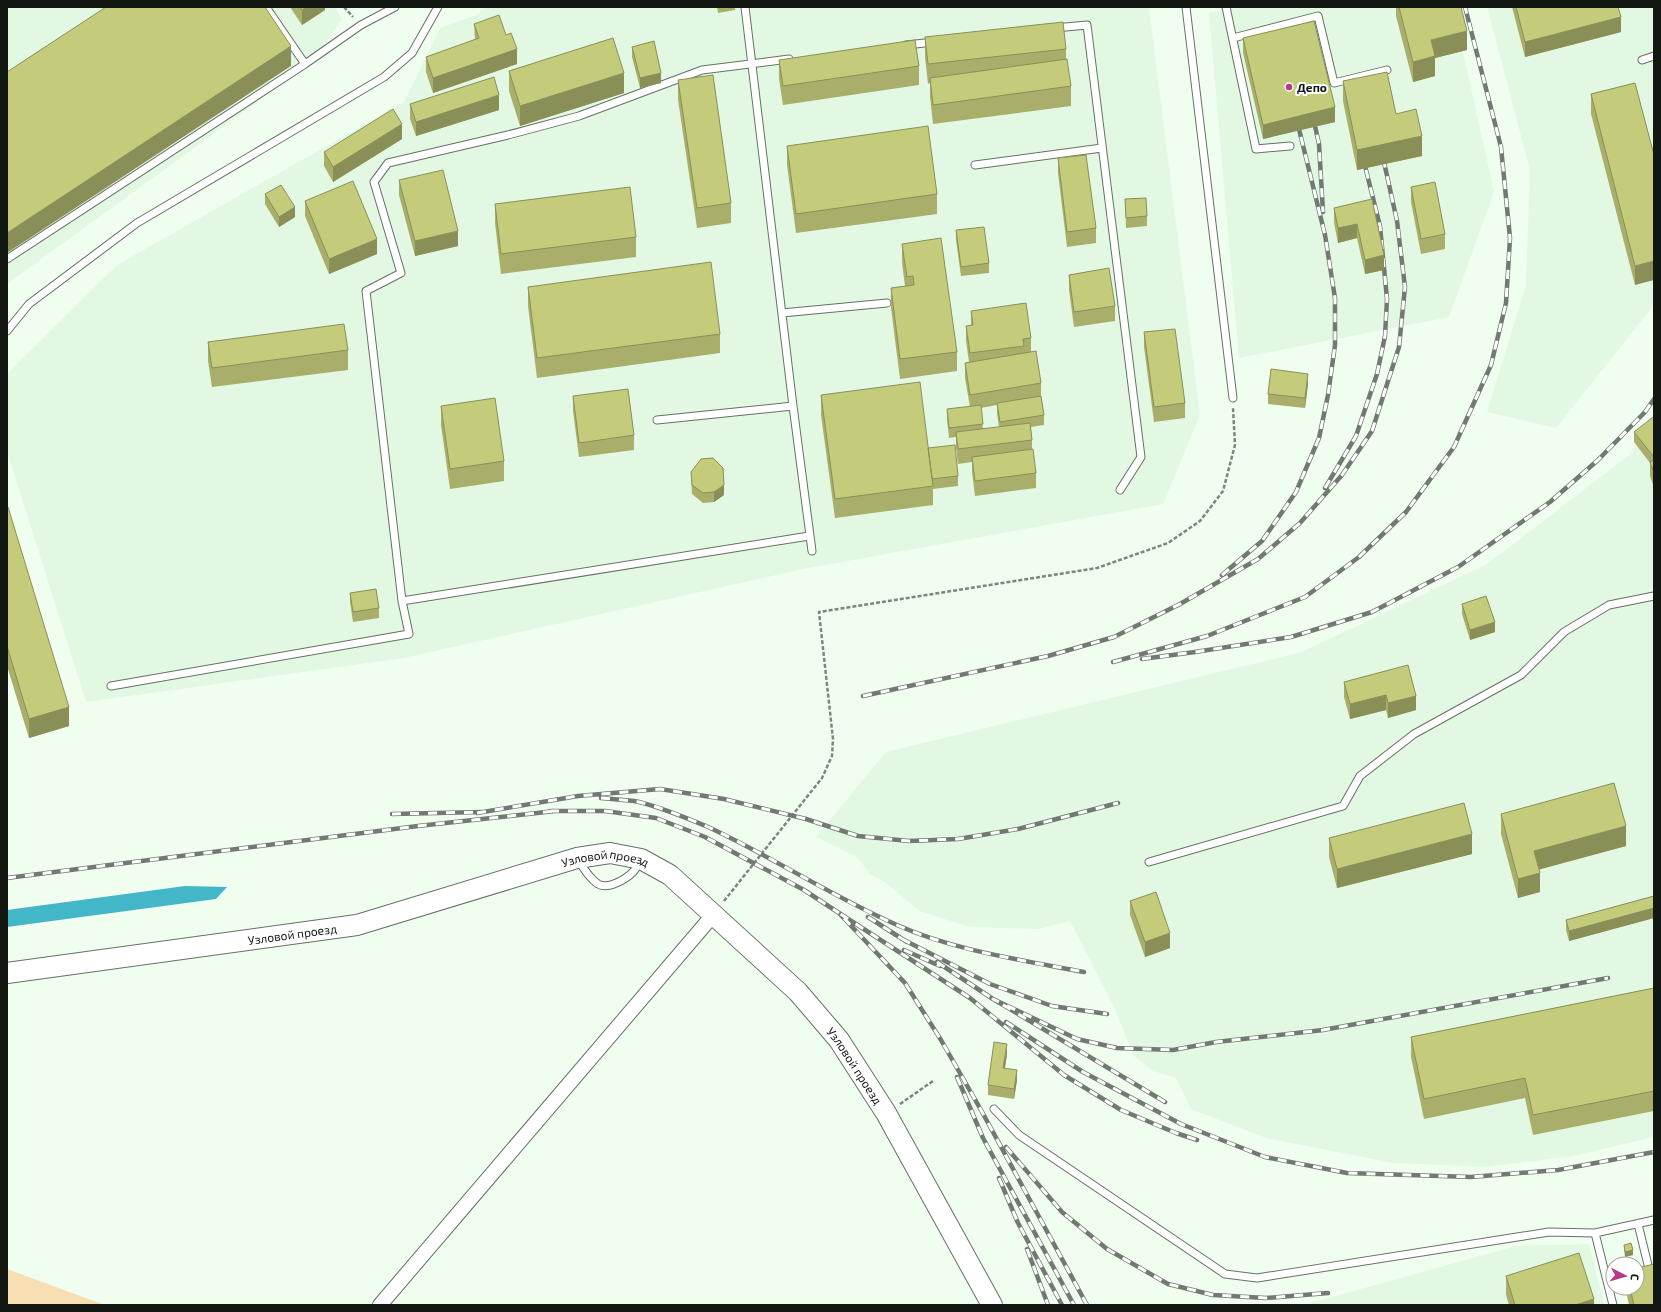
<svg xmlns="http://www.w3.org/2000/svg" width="1661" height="1312" viewBox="0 0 1661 1312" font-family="'Exo 2',sans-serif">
	<rect width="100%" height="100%" fill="#f0fef0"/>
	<!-- built -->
	<path fill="#e3f8e3" d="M 7,7 L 335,7 L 342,19 L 311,63 L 7,284 Z
		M 487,7 L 1149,7 L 1200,415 L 1163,504 L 803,569 L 404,658 L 86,702 L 7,451 L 7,374 L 117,265 L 404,102 L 440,28 L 476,15 Z
		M 1233,7 L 1453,7 L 1494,192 L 1449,317 L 1239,358 L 1209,13 Z
		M 1487,7 L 1654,7 L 1654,305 L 1556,428 L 1487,412 L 1526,285 L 1530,170 Z
		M 1654,422 L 1654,1137 L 1569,1157 L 1485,1167 L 1393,1163 L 1266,1138 L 1191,1109 L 1176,1078 L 1153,1071 L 1134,1056 L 1114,1007 L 1070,921 L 1039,929 L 970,927 L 919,911 L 885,882 L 870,874 L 857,857 L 816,837 L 886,752 L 1302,652 L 1487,564 L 1628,456 Z
		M 1589,1244 L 1604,1305 L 1303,1305 L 1516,1246 Z"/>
	<!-- green -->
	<path fill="#f8dfb3" d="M 7,1269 L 105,1305 L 7,1305 Z"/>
	<!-- water -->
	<path fill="#43b6c7" d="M 185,886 L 227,887 L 216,899 L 7,927 L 7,910 Z"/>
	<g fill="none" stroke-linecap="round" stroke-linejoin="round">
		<defs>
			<path id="lane" d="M 266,7 L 305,64 L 361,25 L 395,7
				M 1186,7 L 1233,398
				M 1226,7 L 1256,149 L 1290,146
				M 1055,28 L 1087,25 L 1141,457 L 1120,490
				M 1233,38 L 1318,16 L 1334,83 L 1387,70
				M 906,45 L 934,42
				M 789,59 L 702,70 L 579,116 L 508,135 L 388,163 L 374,182 L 401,273 L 366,291 L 402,601 L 809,536
				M 1642,60 L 1654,56
				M 975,165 L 1102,148
				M 7,259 L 305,64
				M 782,313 L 887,303
				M 7,331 L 29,304 L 137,223 L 384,77 L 412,53 L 438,7
				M 793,406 L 812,551
				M 657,420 L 793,406 L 745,7
				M 111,686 L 409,634 L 402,601
				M 578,859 C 583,868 589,878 598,884 C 608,890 626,879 633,872 C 636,869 638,865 640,861
				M 1149,862 L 1343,806 L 1360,776 L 1414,734 L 1521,675 L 1564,632 L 1609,605 L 1654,596
				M 994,1109 L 1019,1135 L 1225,1274 L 1257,1278 L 1549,1232 L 1595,1233 L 1654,1220
				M 1638,1224 L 1648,1265
				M 1595,1233 L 1613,1305"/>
			<path id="street" d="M 380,1305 L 714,914"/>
			<g id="secondary">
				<path id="s1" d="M 7,973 L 357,925 L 577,858 L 610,853 L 641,859 L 670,875 L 798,992 L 839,1040 L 886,1113 L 992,1305"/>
			</g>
		</defs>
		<!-- lane casing -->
		<use href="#lane" stroke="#647164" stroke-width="9"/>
		<!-- street casing -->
		<use href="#street" stroke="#647164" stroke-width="16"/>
		<!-- secondary casing -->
		<use href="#secondary" stroke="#647164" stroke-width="22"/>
		<!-- path -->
		<path stroke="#7d867d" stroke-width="2.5" stroke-dasharray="4 2" stroke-linecap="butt" d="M 344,7 L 353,17
			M 724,901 L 822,778 L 832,756 L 833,739 L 819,612 L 1097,568 L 1168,543 L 1200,521 L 1223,491 L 1235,445 L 1233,408
			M 900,1104 L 933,1081"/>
		<!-- lane -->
		<use href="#lane" stroke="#fff" stroke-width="7"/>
		<!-- street -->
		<use href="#street" stroke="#fff" stroke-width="14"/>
		<!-- secondary -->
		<use href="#secondary" stroke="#fff" stroke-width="20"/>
		<defs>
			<path id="rail" d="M 1313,117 L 1319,144 L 1323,212
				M 1325,488 L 1356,436 L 1377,374 L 1385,336 L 1387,299 L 1380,226 L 1363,158
				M 1222,575 L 1262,541 L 1296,492 L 1319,438 L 1328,395 L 1335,345 L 1335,298 L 1325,235 L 1297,121
				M 1142,659 L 1195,652 L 1291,637 L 1372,612 L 1458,567 L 1550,502 L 1598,460 L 1645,412 L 1654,399
				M 1113,662 L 1207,636 L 1305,597 L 1359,557 L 1406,512 L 1454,447 L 1491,365 L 1506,303 L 1510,238 L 1501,147 L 1465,7
				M 863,696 L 1048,656 L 1114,637 L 1180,604 L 1258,559 L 1300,523 L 1342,475 L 1372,431 L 1399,347 L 1405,287 L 1397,221 L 1382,153
				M 601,798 C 612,799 623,800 634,801 C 656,805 686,818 706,826 C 771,856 831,896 897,925 C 955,951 1022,960 1084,972
				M 550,811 L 605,811 L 656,818 L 705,837 L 804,890 L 839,913
				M 477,813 L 578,796 L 660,789 L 724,799 L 806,819 L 858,836 L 909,841 L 958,839 L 1018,829 L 1118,803
				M 392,814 L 482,812
				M 7,878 L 418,826 L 555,811
				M 868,917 L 907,942
				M 902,939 L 990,984 L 1052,1006 L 1107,1014
				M 904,950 L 940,966
				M 937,962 L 993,999
				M 1006,1022 L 1083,1072 L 1181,1124 L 1265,1157 L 1347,1173 L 1471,1177 L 1558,1170 L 1654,1152
				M 957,1077 L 983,1138 L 1074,1305
				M 1165,1102 L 993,999 L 1077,1039 L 1117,1048 L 1173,1050 L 1216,1042 L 1323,1030 L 1608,978
				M 1006,1147 L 1062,1212 L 1107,1249 L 1168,1284 L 1213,1295 L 1266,1298 L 1328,1293
				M 999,1178 L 1018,1223 L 1062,1305
				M 1027,1249 L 1048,1305
				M 1087,1305 L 981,1110 L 941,1040 L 905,983 L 839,913 L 970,998 L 1064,1075 L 1121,1110 L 1176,1133 L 1197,1140"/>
		</defs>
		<!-- rail casing -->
		<use href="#rail" stroke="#717a71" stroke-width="4.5"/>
		<!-- rail -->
		<use href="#rail" stroke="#fff" stroke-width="3" stroke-dasharray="9" stroke-linecap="butt"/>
	</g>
	<!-- wall -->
	<path fill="#a9af6b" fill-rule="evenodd" d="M 290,7 L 325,7 L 325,10 L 302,25 Z
		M 717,7 L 735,7 L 735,10 L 718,13 Z
		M 1396,7 L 1461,7 L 1467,50 L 1435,58 L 1435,76 L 1413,82 L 1396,16 Z
		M 1512,7 L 1618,7 L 1621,32 L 1525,57 Z
		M 474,24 L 506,35 L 517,64 L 433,93 L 426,72 L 426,57 L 475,40 Z
		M 925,37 L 1066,49 L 1066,60 L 1071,86 L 1071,106 L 933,124 L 930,97 L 930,83 L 928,84 L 925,57 Z
		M 1243,38 L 1335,122 L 1263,139 L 1243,53 Z
		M 632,47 L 661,83 L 640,88 L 632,57 Z
		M 779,60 L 919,66 L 919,85 L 783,105 L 779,79 Z
		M 509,71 L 624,93 L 520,126 L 509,91 Z
		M 678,80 L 731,203 L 731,223 L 697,228 L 678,100 Z
		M 1343,81 L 1396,114 L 1422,156 L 1357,170 L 1343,101 Z
		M 1635,83 L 1635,285 L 1591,114 L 1591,94 Z
		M 410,104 L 499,110 L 416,136 L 410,119 Z
		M 402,139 L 333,182 L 324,166 L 324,152 Z
		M 787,146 L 937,194 L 937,214 L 796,233 L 787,165 Z
		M 1058,158 L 1096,228 L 1096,243 L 1067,247 L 1058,173 Z
		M 399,180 L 458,246 L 415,256 L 399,195 Z
		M 1411,187 L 1445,234 L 1445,249 L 1421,254 L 1411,202 Z
		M 265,194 L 295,217 L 279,227 L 265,204 Z
		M 1125,199 L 1147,216 L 1147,226 L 1126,228 Z
		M 1372,199 L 1384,270 L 1365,274 L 1357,238 L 1338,243 L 1334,223 L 1334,208 Z
		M 305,201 L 377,254 L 329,274 L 305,216 Z
		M 495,204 L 636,237 L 636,257 L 501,274 L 495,223 Z
		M 956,230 L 989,263 L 989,273 L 961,276 L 956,240 Z
		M 902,244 L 957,352 L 957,371 L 900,379 L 891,308 L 891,288 L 905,286 L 902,263 Z
		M 1069,275 L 1115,306 L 1115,321 L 1074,327 L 1069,290 Z
		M 528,287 L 720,334 L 720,353 L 537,378 L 528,306 Z
		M 971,311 L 1031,338 L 1031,352 L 1041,383 L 1041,396 L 1044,415 L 1044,425 L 1031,427 L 1032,440 L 1032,449 L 1036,473 L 1036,488 L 975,496 L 972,472 L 972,462 L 958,464 L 956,447 L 956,437 L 949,438 L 947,419 L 947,409 L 970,407 L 965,378 L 965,363 L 969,362 L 966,341 L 966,326 L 971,326 ZM 997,405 L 997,413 L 999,427 L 983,429 L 981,408 Z
		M 1144,332 L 1185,403 L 1185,418 L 1154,422 L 1144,347 Z
		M 208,342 L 348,350 L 348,370 L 212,387 L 208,361 Z
		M 1308,384 L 1305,408 L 1268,404 L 1268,394 Z
		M 821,395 L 928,448 L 958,476 L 958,486 L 933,489 L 933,505 L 835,518 L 821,415 Z
		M 573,396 L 634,435 L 634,450 L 579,457 L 573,411 Z
		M 441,406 L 504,461 L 504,481 L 450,489 L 441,425 Z
		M 1654,418 L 1654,488 L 1650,476 L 1650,463 L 1634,442 L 1634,432 Z
		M 691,472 L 724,495 L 714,502 L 703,503 L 692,494 Z
		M 7,507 L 69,726 L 29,738 L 7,666 Z
		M 350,593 L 379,608 L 379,618 L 353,622 L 350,602 Z
		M 1462,604 L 1495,632 L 1470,640 L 1462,614 Z
		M 1344,682 L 1416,696 L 1416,710 L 1388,718 L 1386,710 L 1350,719 L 1344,697 Z
		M 1501,814 L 1626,846 L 1539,869 L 1540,892 L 1518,898 L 1501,834 Z
		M 1329,838 L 1472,854 L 1337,888 L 1329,857 Z
		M 1654,896 L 1654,918 L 1569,941 L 1566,930 L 1566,920 Z
		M 1130,901 L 1170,948 L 1145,957 L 1130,915 Z
		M 1654,988 L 1654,1111 L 1533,1135 L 1525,1098 L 1424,1119 L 1411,1057 L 1411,1037 Z
		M 1007,1054 L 1005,1069 L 1017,1080 L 1014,1099 L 988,1095 L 988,1085 Z
		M 1624,1245 L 1633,1255 L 1625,1257 L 1624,1250 Z
		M 1506,1276 L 1594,1305 L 1509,1305 L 1506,1295 Z
		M 1626,1288 L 1637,1288 L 1654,1305 L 1629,1305 L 1626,1291 Z"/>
	<!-- shaded-wall -->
	<path fill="#898f57" d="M 306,7 L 325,7 L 325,10 L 302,25 L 302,10 Z
		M 1621,17 L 1621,32 L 1525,57 L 1525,42 Z
		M 1467,31 L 1467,50 L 1435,58 L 1435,76 L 1413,82 L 1413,62 L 1431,40 Z
		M 291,46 L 291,66 L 7,253 L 7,233 Z
		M 517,49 L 517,64 L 433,93 L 433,78 Z
		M 624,73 L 624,93 L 520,126 L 520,106 Z
		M 661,73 L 661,83 L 640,88 L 640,78 Z
		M 499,95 L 499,110 L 416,136 L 416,122 Z
		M 1335,107 L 1335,122 L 1263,139 L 1263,125 Z
		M 402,124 L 402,139 L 333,182 L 333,167 Z
		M 1422,136 L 1422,156 L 1357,170 L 1357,150 Z
		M 295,207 L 295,217 L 279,227 L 279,217 Z
		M 1357,224 L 1357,238 L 1338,243 L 1338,228 Z
		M 458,231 L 458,246 L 415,256 L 415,241 Z
		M 377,239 L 377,254 L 329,274 L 329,259 Z
		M 1384,255 L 1384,270 L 1365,274 L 1365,260 Z
		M 1654,261 L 1654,280 L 1635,285 L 1635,266 Z
		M 1308,374 L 1308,384 L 1305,408 L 1305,398 Z
		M 724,485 L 724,495 L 714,502 L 714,492 Z
		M 1495,622 L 1495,632 L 1470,640 L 1470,630 Z
		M 1386,695 L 1386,710 L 1350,719 L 1350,704 Z
		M 1416,696 L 1416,710 L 1388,718 L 1388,703 Z
		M 69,707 L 69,726 L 29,738 L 29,719 Z
		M 1626,826 L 1626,846 L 1534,871 L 1534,851 Z
		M 1472,834 L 1472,854 L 1337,888 L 1337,869 Z
		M 1540,873 L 1540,892 L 1518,898 L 1518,879 Z
		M 1654,908 L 1654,918 L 1569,941 L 1569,931 Z
		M 1170,933 L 1170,948 L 1145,957 L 1145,942 Z
		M 1007,1044 L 1007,1054 L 1003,1078 L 1003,1068 Z
		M 1017,1070 L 1017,1080 L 1014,1099 L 1014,1089 Z
		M 1633,1250 L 1633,1255 L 1625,1257 L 1625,1252 Z
		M 1594,1299 L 1594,1305 L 1575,1305 Z"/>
	<!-- building -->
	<path fill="#c4cc7c" stroke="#898f57" d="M 106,7 L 265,7 L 291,46 L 7,233 L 7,72 Z
		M 300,7 L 306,7 L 302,10 Z
		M 1399,7 L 1461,7 L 1467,31 L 1431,40 L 1435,56 L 1413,62 Z
		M 1516,7 L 1618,7 L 1621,17 L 1525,42 Z
		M 499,15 L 506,35 L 511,33 L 517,49 L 433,78 L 426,57 L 479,38 L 474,24 Z
		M 1314,21 L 1335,107 L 1263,125 L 1243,38 Z
		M 1063,22 L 1066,49 L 928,64 L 925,37 Z
		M 613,38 L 624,73 L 520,106 L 509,71 Z
		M 915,40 L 919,66 L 783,86 L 779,60 Z
		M 654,41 L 661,73 L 640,78 L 632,47 Z
		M 1067,59 L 1071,86 L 933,105 L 930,78 Z
		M 1387,72 L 1396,114 L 1416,109 L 1422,136 L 1357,150 L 1343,81 Z
		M 713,75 L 731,203 L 697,208 L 678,80 Z
		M 494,77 L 499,95 L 416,122 L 410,104 Z
		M 1635,83 L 1654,155 L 1654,261 L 1635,266 L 1591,94 Z
		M 393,109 L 402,124 L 333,167 L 324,152 Z
		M 928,126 L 937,194 L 796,214 L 787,146 Z
		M 1086,155 L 1096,228 L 1067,232 L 1058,158 Z
		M 443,170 L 458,231 L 415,241 L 399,180 Z
		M 353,181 L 377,239 L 329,259 L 305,201 Z
		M 1435,182 L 1445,234 L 1421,239 L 1411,187 Z
		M 281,185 L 295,207 L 279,217 L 265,194 Z
		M 630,187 L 636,237 L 501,254 L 495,204 Z
		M 1146,198 L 1147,216 L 1126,218 L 1125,199 Z
		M 1372,199 L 1384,255 L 1365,260 L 1357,224 L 1338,228 L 1334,208 Z
		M 984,227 L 989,263 L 961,267 L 956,230 Z
		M 941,238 L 957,352 L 900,359 L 891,288 L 914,285 L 913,276 L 907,277 L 902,244 Z
		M 711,262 L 720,334 L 537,358 L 528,287 Z
		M 1109,268 L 1115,306 L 1074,312 L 1069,275 Z
		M 1026,303 L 1031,338 L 1023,339 L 1024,346 L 970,353 L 966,326 L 973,325 L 971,311 Z
		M 344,324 L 348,350 L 212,368 L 208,342 Z
		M 1175,329 L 1185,403 L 1154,407 L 1144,332 Z
		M 1036,351 L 1041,383 L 970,395 L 965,363 Z
		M 1271,369 L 1308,374 L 1305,398 L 1268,394 Z
		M 920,382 L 933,486 L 835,499 L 821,395 Z
		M 628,389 L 634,435 L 579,443 L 573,396 Z
		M 1041,396 L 1044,415 L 1000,422 L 997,403 Z
		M 495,398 L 504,461 L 450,469 L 441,406 Z
		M 981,405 L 983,424 L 949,428 L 947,409 Z
		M 1653,417 L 1654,418 L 1654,457 L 1634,432 Z
		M 1030,423 L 1032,440 L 958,449 L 956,432 Z
		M 955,445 L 958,476 L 932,479 L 928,448 Z
		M 1033,449 L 1036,473 L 975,481 L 972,457 Z
		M 713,458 L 723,468 L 724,485 L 714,492 L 703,493 L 692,485 L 691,472 L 701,459 Z
		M 1654,460 L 1654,473 L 1650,462 Z
		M 7,507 L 8,507 L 69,707 L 29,719 L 7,646 Z
		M 376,589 L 379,608 L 353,612 L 350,593 Z
		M 1486,596 L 1495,622 L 1470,630 L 1462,604 Z
		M 1408,665 L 1416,696 L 1388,703 L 1386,695 L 1350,704 L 1344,682 Z
		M 1614,783 L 1626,826 L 1534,851 L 1540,873 L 1518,879 L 1501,814 Z
		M 1464,803 L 1472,834 L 1337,869 L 1329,838 Z
		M 1156,892 L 1170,933 L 1145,942 L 1130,901 Z
		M 1654,896 L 1654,908 L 1569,931 L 1566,920 Z
		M 1654,988 L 1654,1091 L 1533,1115 L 1525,1078 L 1424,1099 L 1411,1037 Z
		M 994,1042 L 1007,1044 L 1003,1068 L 1017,1070 L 1014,1089 L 988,1085 Z
		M 1631,1243 L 1633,1250 L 1625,1252 L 1624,1245 Z
		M 1579,1253 L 1594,1299 L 1575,1305 L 1515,1305 L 1506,1276 Z
		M 1654,1264 L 1654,1305 L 1634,1305 L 1630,1288 L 1637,1288 L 1637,1268 Z"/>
	<!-- markers -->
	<circle fill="#b73a88" stroke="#fff" stroke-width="1.5" cx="1289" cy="87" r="4"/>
	<g text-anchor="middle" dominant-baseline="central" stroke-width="4" stroke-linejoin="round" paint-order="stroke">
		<!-- poi labels -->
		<g font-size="12" font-weight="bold" fill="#121712" stroke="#fff" text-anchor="start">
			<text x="1297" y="87">Депо</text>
		</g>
		<!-- street labels -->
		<g font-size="12" fill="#121712" stroke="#fff">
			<text stroke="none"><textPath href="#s1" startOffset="612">Узловой проезд</textPath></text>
			<text stroke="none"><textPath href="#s1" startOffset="288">Узловой проезд</textPath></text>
			<text stroke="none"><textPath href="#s1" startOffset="948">Узловой проезд</textPath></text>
		</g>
	</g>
	<!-- border -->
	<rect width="1661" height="1312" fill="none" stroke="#121712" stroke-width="16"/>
	<!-- north arrow -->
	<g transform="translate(1625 1276) rotate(96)"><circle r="19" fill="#ffffff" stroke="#a0a2a0"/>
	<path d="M0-3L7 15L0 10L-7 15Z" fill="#b73a88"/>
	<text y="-6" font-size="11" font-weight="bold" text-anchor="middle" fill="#121712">С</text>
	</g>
</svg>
